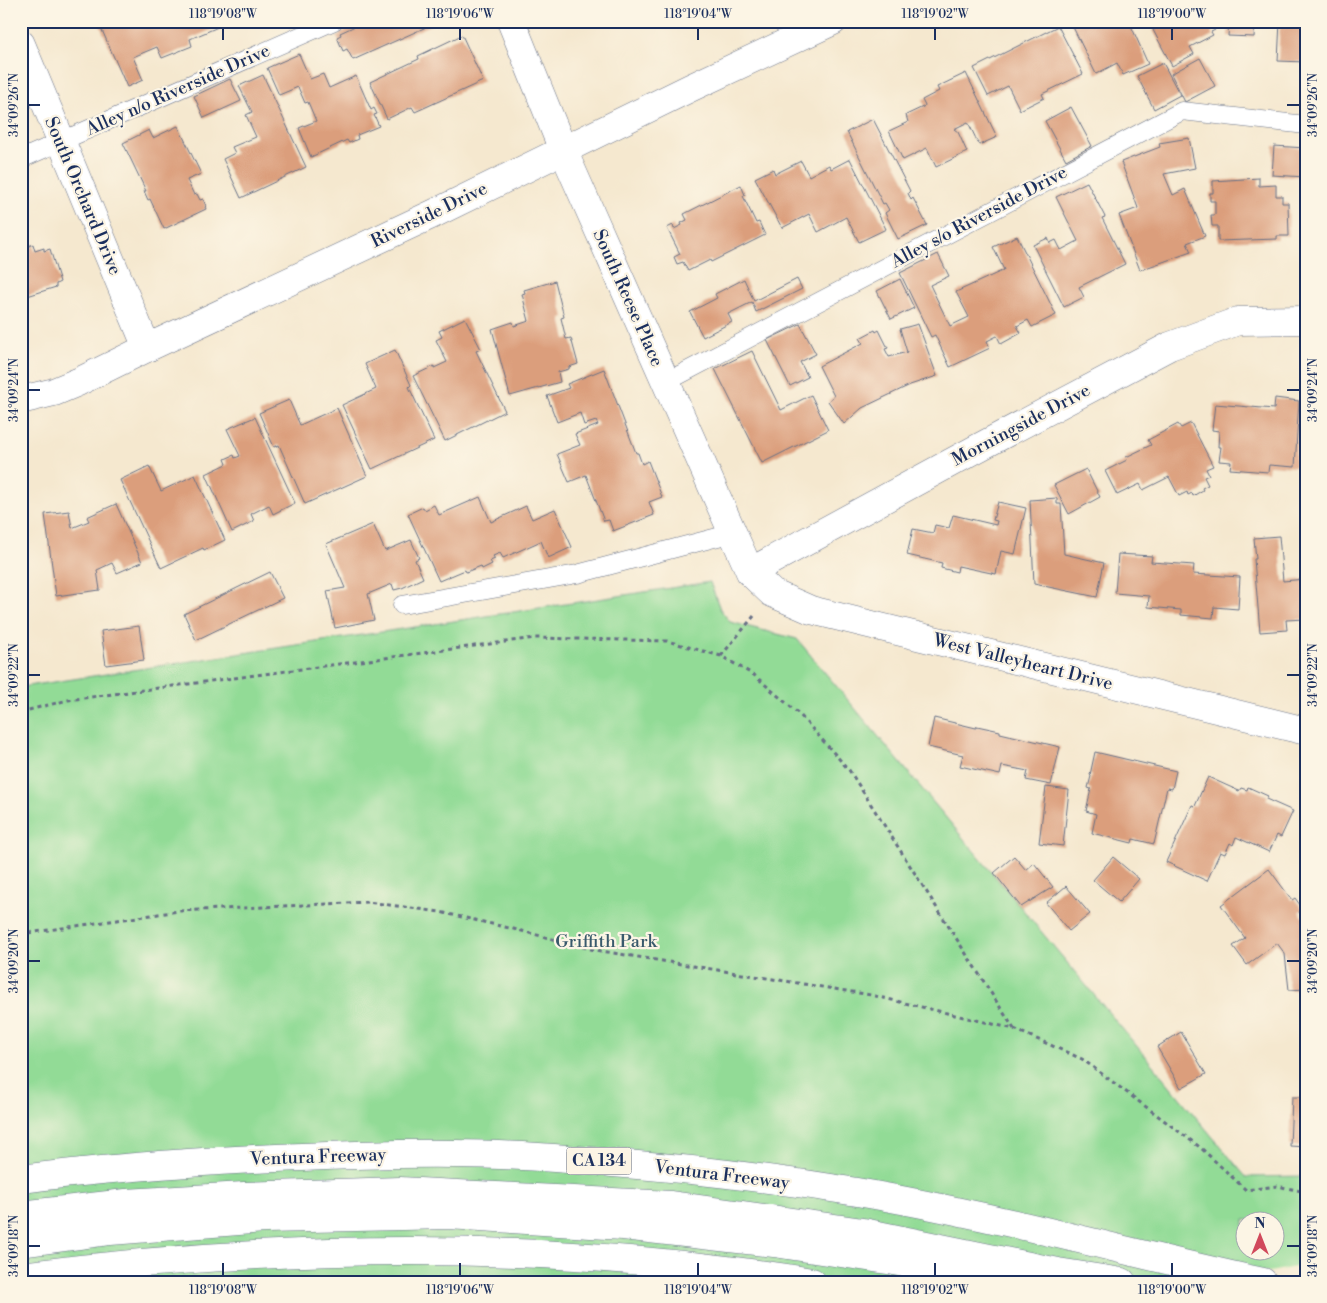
<svg xmlns="http://www.w3.org/2000/svg" width="1327" height="1303" viewBox="0 0 1327 1303" font-family="'Libre Bodoni',serif">
	<rect width="100%" height="100%" fill="#fcf5e5"/>
	<filter id="ink" filterUnits="userSpaceOnUse"><feTurbulence type="fractalNoise" baseFrequency=".02" numOctaves="2"/><feDisplacementMap in="SourceGraphic" scale="10" xChannelSelector="R" yChannelSelector="G"/><feConvolveMatrix kernelMatrix="1 2 1 2 8 2 1 2 1" color-interpolation-filters="sRGB"/></filter>
	<filter id="wash" filterUnits="userSpaceOnUse"><feTurbulence type="fractalNoise" baseFrequency=".0096" numOctaves="4" result="noise"/><feDisplacementMap in="SourceGraphic" scale="20" xChannelSelector="R" yChannelSelector="G"/><feGaussianBlur stdDeviation="1.12" result="paint"/><feColorMatrix in="noise" values="0 0 0 0 0 0 0 0 0 0 0 0 0 0 0 0 0 1.4 0 .05"/><feComposite in="paint" operator="in"/></filter>
	<g filter="url(#wash)">
		<rect width="100%" height="100%" fill="#f5e8cf"/>
		<!-- green -->
		<path fill="#92db96" stroke="#56857a" fill-rule="evenodd" d="M 710,582 L 720,609 L 730,622 L 797,639 L 1246,1177 L 1306,1176 L 1306,1282 L 21,1282 L 21,687 ZM 1244,1220 L 1274,1220 L 1274,1250 L 1244,1250 Z"/>
		<!-- pier -->
		<path fill="#f5e8cf" d="M 1306,1265 L 1306,1282 L 1232,1282 L 1234,1279 Z"/>
		<g id="blocks">
			<!-- building -->
			<path fill="#db9e7c" d="M 98,21 L 232,21 L 190,39 L 192,46 L 162,58 L 157,47 L 133,57 L 143,80 L 127,87 Z
				M 366,21 L 432,21 L 433,24 L 353,60 L 347,49 L 343,51 L 337,37 L 341,35 L 340,33 Z
				M 1070,21 L 1129,21 L 1148,64 L 1123,75 L 1117,63 L 1096,74 Z
				M 1153,21 L 1211,21 L 1215,30 L 1211,32 L 1213,35 L 1190,47 L 1194,54 L 1172,66 L 1153,30 L 1157,28 Z
				M 1229,21 L 1255,21 L 1254,37 L 1228,36 Z
				M 1280,21 L 1306,21 L 1306,62 L 1278,61 Z
				M 1058,26 L 1083,74 L 1042,94 L 1044,98 L 1020,110 L 1008,86 L 988,96 L 974,68 Z
				M 462,35 L 483,81 L 415,112 L 412,107 L 387,119 L 370,82 L 419,59 L 418,56 Z
				M 299,54 L 310,79 L 323,74 L 329,88 L 356,76 L 371,110 L 374,108 L 377,114 L 374,115 L 379,126 L 357,135 L 358,139 L 349,143 L 347,140 L 311,157 L 299,128 L 316,121 L 308,102 L 305,103 L 298,87 L 279,95 L 267,68 Z
				M 1200,58 L 1215,86 L 1185,102 L 1171,74 Z
				M 1163,63 L 1180,95 L 1154,109 L 1137,76 Z
				M 966,73 L 997,137 L 979,145 L 968,122 L 954,129 L 958,132 L 967,152 L 936,167 L 927,148 L 903,160 L 889,131 L 908,122 L 906,115 L 925,106 L 922,100 L 939,91 L 937,87 Z
				M 263,75 L 306,167 L 241,198 L 223,159 L 235,153 L 232,147 L 256,137 L 246,115 L 252,112 L 239,86 Z
				M 230,79 L 241,101 L 204,118 L 194,96 Z
				M 1071,107 L 1092,146 L 1066,160 L 1045,121 Z
				M 873,119 L 910,191 L 908,193 L 911,200 L 913,198 L 927,225 L 898,239 L 885,213 L 889,210 L 885,203 L 883,204 L 847,132 Z
				M 178,126 L 201,174 L 187,180 L 194,195 L 197,194 L 200,200 L 203,199 L 206,206 L 205,207 L 206,209 L 164,229 L 150,199 L 148,200 L 144,191 L 146,191 L 123,143 L 149,130 L 153,138 Z
				M 1189,138 L 1195,168 L 1164,174 L 1173,195 L 1185,189 L 1205,236 L 1187,243 L 1191,252 L 1140,270 L 1119,215 L 1138,208 L 1121,162 L 1160,147 L 1159,143 Z
				M 1274,146 L 1306,148 L 1306,177 L 1272,175 Z
				M 850,159 L 886,229 L 859,242 L 846,217 L 818,232 L 809,214 L 782,228 L 755,178 L 773,169 L 775,174 L 801,161 L 809,176 L 829,165 L 831,169 Z
				M 1259,178 L 1259,186 L 1276,185 L 1276,196 L 1282,196 L 1282,203 L 1288,203 L 1289,236 L 1277,236 L 1277,239 L 1218,241 L 1218,226 L 1212,226 L 1211,215 L 1215,215 L 1215,201 L 1210,201 L 1210,193 L 1213,193 L 1213,181 Z
				M 1087,182 L 1105,217 L 1102,218 L 1125,264 L 1079,287 L 1084,297 L 1064,307 L 1033,245 L 1048,238 L 1050,243 L 1056,240 L 1061,250 L 1078,241 L 1056,197 Z
				M 741,185 L 745,195 L 743,196 L 756,223 L 759,222 L 765,235 L 711,262 L 710,260 L 688,271 L 683,262 L 677,264 L 674,257 L 680,254 L 667,228 L 673,225 L 674,229 L 682,225 L 681,223 L 687,220 L 684,214 Z
				M 21,223 L 29,246 L 33,244 L 35,251 L 44,248 L 44,251 L 50,249 L 60,282 L 56,284 L 56,287 L 21,298 Z
				M 1017,236 L 1056,315 L 1032,327 L 1028,320 L 1017,326 L 1021,333 L 1001,344 L 997,336 L 987,341 L 990,348 L 950,367 L 935,335 L 931,337 L 900,273 L 938,254 L 949,276 L 930,285 L 950,326 L 969,317 L 956,292 L 1004,270 L 993,247 Z
				M 744,279 L 754,301 L 797,279 L 802,289 L 756,312 L 752,302 L 728,314 L 732,322 L 703,337 L 690,312 L 717,298 L 715,294 Z
				M 900,279 L 914,308 L 891,319 L 877,291 Z
				M 555,281 L 564,317 L 561,318 L 566,339 L 571,338 L 578,364 L 569,367 L 569,369 L 558,372 L 560,382 L 510,396 L 492,329 L 513,322 L 514,326 L 529,321 L 522,294 L 525,293 L 524,290 Z
				M 465,318 L 481,349 L 476,351 L 505,411 L 445,441 L 413,376 L 434,366 L 434,368 L 447,362 L 436,340 L 442,337 L 439,331 Z
				M 800,324 L 816,354 L 800,362 L 808,377 L 790,386 L 767,340 Z
				M 918,324 L 937,376 L 910,385 L 862,408 L 844,424 L 828,401 L 834,396 L 819,366 L 863,343 L 860,338 L 875,330 L 876,332 L 879,330 L 888,348 L 885,349 L 889,357 L 907,352 L 900,329 Z
				M 395,350 L 411,385 L 409,387 L 434,440 L 372,469 L 342,405 L 376,389 L 365,364 Z
				M 752,351 L 781,410 L 811,395 L 828,430 L 762,463 L 715,369 Z
				M 604,369 L 636,453 L 638,453 L 642,464 L 648,461 L 662,497 L 649,502 L 654,515 L 613,531 L 609,520 L 604,521 L 586,475 L 569,482 L 557,454 L 580,445 L 575,434 L 598,425 L 596,421 L 584,425 L 580,413 L 557,422 L 547,396 L 569,388 L 567,384 Z
				M 1275,398 L 1299,401 L 1295,467 L 1269,465 L 1268,472 L 1230,469 L 1231,462 L 1219,461 L 1221,447 L 1218,447 L 1219,431 L 1212,430 L 1215,404 L 1274,409 Z
				M 289,400 L 300,425 L 337,408 L 367,476 L 305,504 L 279,445 L 274,447 L 259,413 Z
				M 255,417 L 295,503 L 273,514 L 269,505 L 251,514 L 254,521 L 232,532 L 206,474 L 227,464 L 225,459 L 234,455 L 235,458 L 240,456 L 227,429 Z
				M 1191,423 L 1213,466 L 1206,469 L 1209,475 L 1204,477 L 1208,485 L 1202,488 L 1203,490 L 1193,496 L 1192,493 L 1188,495 L 1187,492 L 1179,496 L 1169,477 L 1143,490 L 1140,484 L 1117,495 L 1105,471 L 1127,460 L 1126,457 L 1151,445 L 1148,440 L 1178,424 L 1181,428 Z
				M 149,466 L 161,491 L 195,475 L 225,540 L 204,550 L 203,548 L 161,568 L 120,480 Z
				M 1086,469 L 1100,497 L 1069,514 L 1054,485 Z
				M 480,497 L 491,522 L 526,506 L 532,519 L 555,509 L 572,547 L 548,558 L 541,541 L 503,558 L 500,553 L 493,556 L 495,559 L 490,561 L 492,564 L 482,569 L 481,566 L 466,572 L 465,570 L 439,581 L 408,514 L 423,507 L 425,510 L 434,505 L 439,515 Z
				M 1057,498 L 1057,504 L 1061,504 L 1064,554 L 1104,563 L 1097,597 L 1034,584 L 1030,500 Z
				M 998,502 L 1026,508 L 1015,554 L 1001,551 L 996,574 L 958,566 L 957,572 L 941,568 L 942,563 L 907,555 L 913,529 L 933,533 L 935,525 L 949,528 L 953,515 L 996,525 L 997,521 L 993,520 Z
				M 116,504 L 142,562 L 117,573 L 112,563 L 97,570 L 100,590 L 56,596 L 45,514 L 69,511 L 72,528 L 89,521 L 87,517 Z
				M 373,524 L 385,551 L 411,540 L 419,558 L 415,560 L 423,578 L 402,588 L 394,590 L 392,584 L 368,594 L 374,620 L 335,628 L 327,591 L 345,588 L 326,544 Z
				M 1279,536 L 1283,581 L 1306,579 L 1306,619 L 1286,620 L 1287,630 L 1260,632 L 1254,559 L 1256,559 L 1254,538 Z
				M 1118,554 L 1152,556 L 1151,562 L 1194,565 L 1193,574 L 1240,577 L 1238,609 L 1214,607 L 1213,618 L 1181,615 L 1181,610 L 1148,607 L 1149,596 L 1115,593 Z
				M 270,572 L 283,598 L 196,640 L 184,614 Z
				M 139,626 L 144,660 L 106,665 L 101,631 Z
				M 934,718 L 976,728 L 977,726 L 1000,731 L 1000,733 L 1060,747 L 1051,785 L 1026,780 L 1028,771 L 1002,766 L 1000,775 L 960,766 L 963,755 L 928,747 Z
				M 1095,752 L 1176,771 L 1172,789 L 1167,788 L 1154,844 L 1133,839 L 1132,843 L 1092,833 L 1096,814 L 1086,811 L 1091,789 L 1088,788 L 1091,776 L 1090,775 Z
				M 1208,777 L 1239,791 L 1241,788 L 1247,790 L 1248,787 L 1268,796 L 1266,799 L 1293,811 L 1281,837 L 1277,835 L 1269,852 L 1236,837 L 1233,845 L 1230,843 L 1225,854 L 1220,852 L 1207,881 L 1166,862 L 1192,805 L 1195,806 Z
				M 1046,787 L 1069,790 L 1063,846 L 1039,843 Z
				M 1014,856 L 1026,870 L 1034,863 L 1053,887 L 1021,907 L 994,873 Z
				M 1113,857 L 1139,879 L 1119,902 L 1093,880 Z
				M 1269,869 L 1292,900 L 1295,898 L 1303,909 L 1299,912 L 1306,920 L 1306,989 L 1289,990 L 1285,954 L 1277,943 L 1247,965 L 1233,946 L 1245,938 L 1221,905 Z
				M 1066,886 L 1090,914 L 1069,931 L 1046,903 Z
				M 1181,1032 L 1206,1074 L 1181,1088 L 1157,1047 Z
				M 1292,1097 L 1306,1097 L 1306,1147 L 1290,1146 Z"/>
		</g>
	</g>
	<g filter="url(#ink)">
		<use href="#blocks" fill-opacity="0" stroke="#677086" stroke-width="1"/>
		<g fill="none" stroke-linecap="round" stroke-linejoin="round">
			<defs>
				<path id="service" d="M 21,159 L 334,21
					M 666,382 L 1182,111 L 1306,125
					M 402,605 L 577,574 L 733,533"/>
				<path id="minor" d="M 511,21 L 563,150 L 750,572 L 772,593 L 811,610 L 1306,731
					M 21,44 L 147,348
					M 750,572 L 976,449 L 1170,346 L 1238,321 L 1306,320"/>
				<path id="secondary" d="M 21,400 L 54,392 L 78,382 L 147,348 L 433,214 L 690,88 L 833,21"/>
				<path id="motorway" d="M 21,1179 C 99,1169 176,1163 254,1159 C 321,1156 388,1153 455,1154 C 508,1154 561,1158 613,1163 C 694,1169 776,1179 857,1192 C 994,1215 1128,1253 1263,1282
					M 21,1215 L 126,1203 L 244,1196 L 400,1191 L 671,1205 L 863,1232 L 1058,1272 L 1122,1282
					M 21,1243 L 110,1231 L 265,1219 L 448,1215 L 623,1226 L 774,1243 L 894,1261 L 1004,1282
					M 21,1276 C 284,1243 550,1240 812,1282"/>
			</defs>
			<!-- service casing -->
			<use href="#service" stroke="#677086" stroke-width="19"/>
			<!-- minor casing -->
			<use href="#minor" stroke="#677086" stroke-width="29"/>
			<!-- secondary casing -->
			<use href="#secondary" stroke="#677086" stroke-width="29"/>
			<!-- motorway casing -->
			<use href="#motorway" stroke="#677086" stroke-width="29"/>
			<!-- path -->
			<path stroke="#677086" stroke-width="3" stroke-dasharray="4 4" stroke-linecap="butt" d="M 721,656 L 754,616
				M 21,712 L 68,700 L 535,638 L 667,641 L 721,656 L 754,675 L 800,715 L 849,770 L 1014,1029
				M 21,934 L 179,911 L 368,902 L 440,912 L 522,931 L 595,950 L 871,995 L 1014,1029 L 1082,1059 L 1201,1148 L 1246,1190 L 1277,1186 L 1306,1192"/>
			<!-- service -->
			<use href="#service" stroke="#fff" stroke-width="18"/>
			<!-- minor -->
			<use href="#minor" stroke="#fff" stroke-width="28"/>
			<!-- secondary -->
			<use href="#secondary" stroke="#fff" stroke-width="28"/>
			<!-- motorway -->
			<use href="#motorway" stroke="#fff" stroke-width="28"/>
		</g>
	</g>
	<!-- ticks -->
	<path fill="none" stroke="#1b2f5e" stroke-width="2" d="M 223,28 L 223,40M 460,28 L 460,40M 698,28 L 698,40M 935,28 L 935,40M 1172,28 L 1172,40M 28,105 L 40,105M 1287,105 L 1300,105M 28,390 L 40,390M 1287,390 L 1300,390M 28,675 L 40,675M 1287,675 L 1300,675M 28,961 L 40,961M 1287,961 L 1300,961M 28,1246 L 40,1246M 1287,1246 L 1300,1246M 223,1263 L 223,1276M 460,1263 L 460,1276M 698,1263 L 698,1276M 935,1263 L 935,1276M 1172,1263 L 1172,1276"/>
	<g text-anchor="middle" dominant-baseline="central" stroke-width="4.5" stroke-linejoin="round" paint-order="stroke">
		<!-- shield labels -->
		<rect fill="#fcf5e5" stroke="#5e6a86" stroke-width="1" x="566.5" y="1147.5" width="65" height="27" rx="4"/>
		<g font-size="16" font-weight="bold" fill="#1b2f5e">
			<text x="599" y="1161">CA 134</text>
		</g>
		<!-- street labels -->
		<g font-size="18" fill="#1b2f5e" stroke="#fcf5e5">
			<text transform="translate(178 90) rotate(-24)">Alley n/o Riverside Drive</text>
			<text transform="translate(83 196) rotate(67)">South Orchard Drive</text>
			<text transform="translate(429 215) rotate(-26)">Riverside Drive</text>
			<text transform="translate(979 217) rotate(-28)">Alley s/o Riverside Drive</text>
			<text transform="translate(628 298) rotate(66)">South Reese Place</text>
			<text transform="translate(1021 425) rotate(-28)">Morningside Drive</text>
			<text transform="translate(1023 662) rotate(14)">West Valleyheart Drive</text>
			<text transform="translate(318 1157) rotate(-2)">Ventura Freeway</text>
			<text transform="translate(722 1175) rotate(7)">Ventura Freeway</text>
		</g>
		<!-- park labels -->
		<g font-size="18" fill="#395a6c" stroke="#fcf5e5">
			<text x="606" y="941">Griffith Park</text>
		</g>
	</g>
	<!-- margin -->
	<rect width="1327" height="1303" fill="none" stroke="#fcf5e5" stroke-width="55"/>
	<!-- north arrow -->
	<g transform="translate(1260 1236)"><circle r="24" fill="#fcf5e5" stroke="#a2a6af"/>
	<path d="M0-4L9 19L0 12L-9 19Z" fill="#d1495b"/>
	<text y="-8" font-size="14" font-weight="bold" text-anchor="middle" fill="#1b2f5e">N</text>
	</g>
	<rect x="28" y="28" width="1272" height="1248" fill="none" stroke="#1b2f5e" stroke-width="2"/>
	<g font-size="12" text-anchor="middle" fill="#1b2f5e">
		<text x="223" y="18">118°19'08"W</text>
		<text x="460" y="18">118°19'06"W</text>
		<text x="698" y="18">118°19'04"W</text>
		<text x="935" y="18">118°19'02"W</text>
		<text x="1172" y="18">118°19'00"W</text>
		<text transform="translate(14 105) rotate(-90)" y="4">34°09'26"N</text>
		<text transform="translate(1313 105) rotate(-90)" y="4">34°09'26"N</text>
		<text transform="translate(14 390) rotate(-90)" y="4">34°09'24"N</text>
		<text transform="translate(1313 390) rotate(-90)" y="4">34°09'24"N</text>
		<text transform="translate(14 675) rotate(-90)" y="4">34°09'22"N</text>
		<text transform="translate(1313 675) rotate(-90)" y="4">34°09'22"N</text>
		<text transform="translate(14 961) rotate(-90)" y="4">34°09'20"N</text>
		<text transform="translate(1313 961) rotate(-90)" y="4">34°09'20"N</text>
		<text transform="translate(14 1246) rotate(-90)" y="4">34°09'18"N</text>
		<text transform="translate(1313 1246) rotate(-90)" y="4">34°09'18"N</text>
		<text x="223" y="1294">118°19'08"W</text>
		<text x="460" y="1294">118°19'06"W</text>
		<text x="698" y="1294">118°19'04"W</text>
		<text x="935" y="1294">118°19'02"W</text>
		<text x="1172" y="1294">118°19'00"W</text>
	</g>
</svg>
